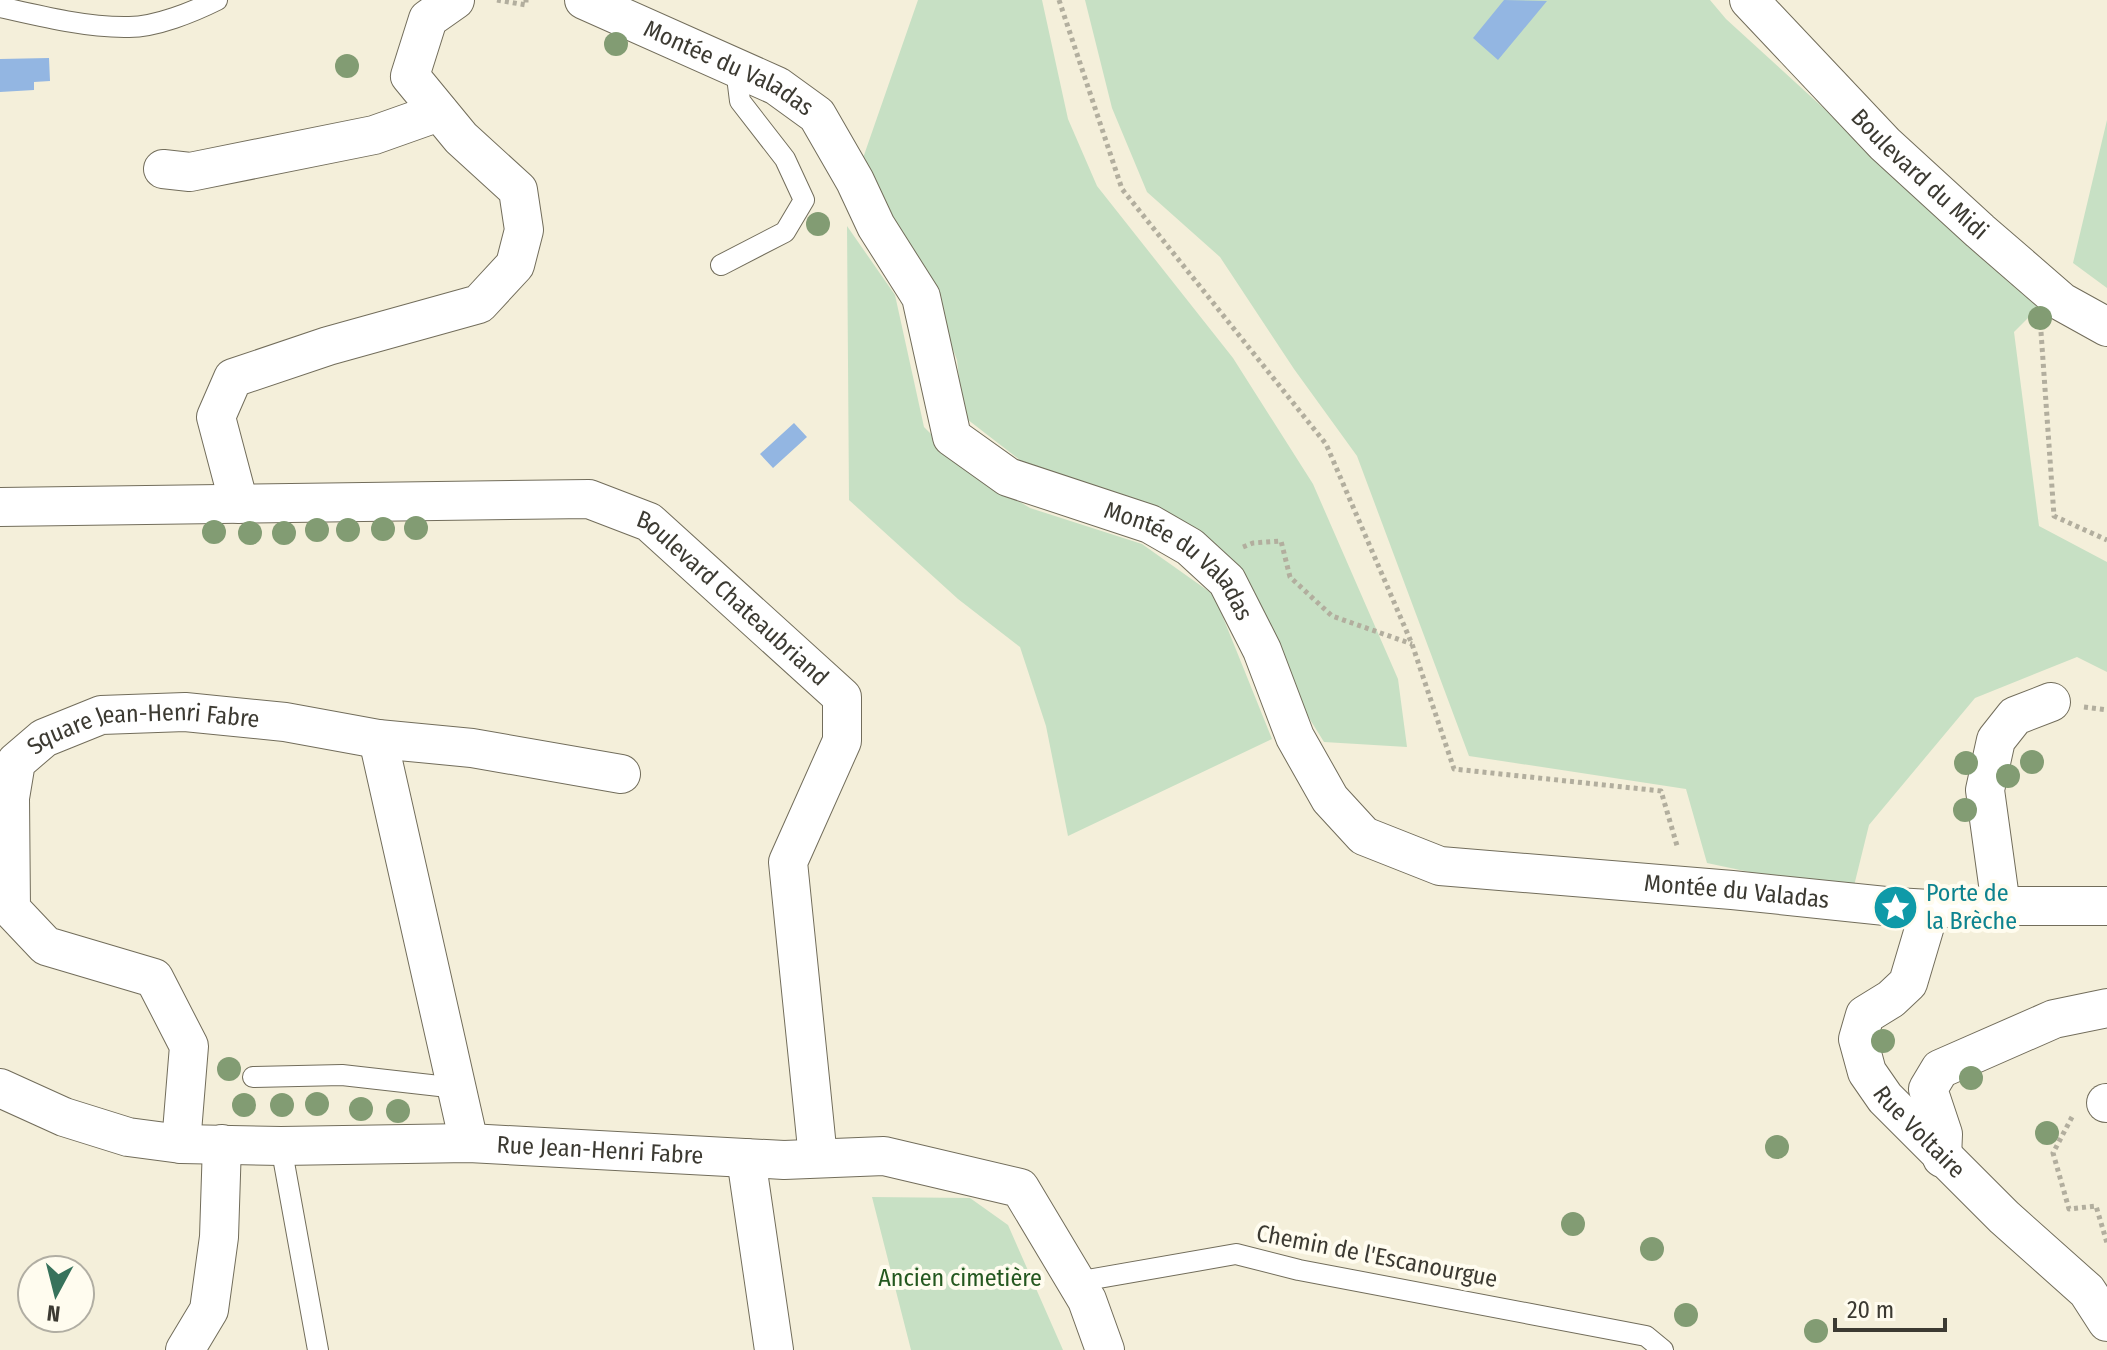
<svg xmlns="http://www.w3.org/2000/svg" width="2107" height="1350" viewBox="0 0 2107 1350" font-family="'Fira Sans Condensed',sans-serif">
	<rect width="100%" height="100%" fill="#f4efda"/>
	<!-- green -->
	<path fill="#c7e0c4" d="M 918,0 L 1042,0 L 1068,119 L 1097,186 L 1233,358 L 1313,484 L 1398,679 L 1407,747 L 1324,742 L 1189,525 L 1025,464 L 963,416 L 957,360 L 919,262 L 855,181 Z
		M 1085,0 L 1710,0 L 1726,19 L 2040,306 L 2014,332 L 2039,526 L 2107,562 L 2107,672 L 2077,657 L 1975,698 L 1869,825 L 1852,894 L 1707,863 L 1686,789 L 1469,756 L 1357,456 L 1294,369 L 1220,257 L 1147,192 L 1112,108 Z
		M 2107,120 L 2107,288 L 2073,263 Z
		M 847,226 L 895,295 L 924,427 L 967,470 L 1030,508 L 1142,544 L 1214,595 L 1272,739 L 1068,836 L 1046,726 L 1020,647 L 958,599 L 849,500 Z
		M 872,1197 L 970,1198 L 1008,1225 L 1063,1350 L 911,1350 Z"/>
	<!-- water -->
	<path fill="#93b6e2" d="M 1504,0 L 1547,1 L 1498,60 L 1473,38 Z
		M 49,58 L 50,81 L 34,82 L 34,90 L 0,92 L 0,59 Z
		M 794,423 L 807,437 L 773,468 L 760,454 Z"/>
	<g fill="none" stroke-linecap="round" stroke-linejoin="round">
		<defs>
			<path id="service" d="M 0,7 C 39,16 89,28 129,27 C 156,27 193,12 217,0
				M 721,265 L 785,232 L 804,200 L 785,159 L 740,101 L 736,69
				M 253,1077 L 342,1075 L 457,1088
				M 281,1146 L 318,1350
				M 1076,1282 L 1236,1254 L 1299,1270 L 1646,1336 L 1663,1350"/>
			<g id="minor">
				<path id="s1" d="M 584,0 L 777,86 L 817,115 L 855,181 L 876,226 L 921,297 L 952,437 L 1008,477 L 1150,524 L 1190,547 L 1227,581 L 1262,650 L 1295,737 L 1330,799 L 1364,836 L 1440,866 L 1732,890 L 1895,907 L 1930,909 L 1976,906 L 2107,906"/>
				<path id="s2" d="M 1749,0 L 1885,144 L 1980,231 L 2062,302 L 2107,327"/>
				<path d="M 163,169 L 190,172 L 374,135 L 439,112"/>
				<path d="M 239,504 L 216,417 L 233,378 L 328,346 L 479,304 L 515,265 L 524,230 L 518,190 L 461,138 L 410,76 L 428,19 L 455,0"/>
				<path id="s3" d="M 0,507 L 589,499 L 649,522 L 842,697 L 842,741 L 788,862 L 818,1158"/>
				<path d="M 378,739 L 469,1143"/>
				<path d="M 2001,906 L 1985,790 L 1996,740 L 2015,716 L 2051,702"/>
				<path id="s4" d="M 1930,909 L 1908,983 L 1891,999 L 1865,1015 L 1858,1039 L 1867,1072 L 1885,1098 L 2004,1217 L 2087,1291 L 2107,1322"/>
				<path id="s5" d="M 0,1088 L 64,1117 L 128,1137 L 181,1144 L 281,1146 L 469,1143 L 784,1160 L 884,1156 L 1020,1188 L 1087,1300 L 1105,1350"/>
				<path d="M 2106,1103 L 2107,1103"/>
				<path id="s6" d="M 181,1144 L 189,1046 L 154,978 L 46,946 L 11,909 L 10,798 L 16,762 L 44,738 L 101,715 L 185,712 L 285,722 L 378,739 L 472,748 L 621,774"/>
				<path d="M 746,1158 L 774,1350"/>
				<path d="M 1942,1158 L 1943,1134 L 1928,1089 L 1940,1069 L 2054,1019 L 2107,1008"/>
				<path d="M 185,1350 L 209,1310 L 219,1237 L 222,1144"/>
			</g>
		</defs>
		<!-- service casing -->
		<use href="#service" stroke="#726d5b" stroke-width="22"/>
		<!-- minor casing -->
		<use href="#minor" stroke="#726d5b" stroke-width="40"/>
		<!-- path -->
		<path stroke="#b2ae9e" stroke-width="5" stroke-dasharray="4 4" stroke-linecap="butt" d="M 497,0 L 526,5 L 526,0
			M 1059,0 L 1122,189 L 1326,444 L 1412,644 L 1454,769 L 1661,791 L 1678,849
			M 2041,332 L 2054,516 L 2107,540
			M 1243,547 L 1253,543 L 1281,541 L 1290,577 L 1332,616 L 1412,644
			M 2084,707 L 2107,710
			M 2072,1117 L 2053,1153 L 2069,1209 L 2096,1206 L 2107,1243"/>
		<!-- service -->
		<use href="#service" stroke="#fff" stroke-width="20"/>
		<!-- minor -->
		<use href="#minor" stroke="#fff" stroke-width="38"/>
	</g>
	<!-- trees -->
	<g fill="#829c73">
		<circle cx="616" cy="44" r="12"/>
		<circle cx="347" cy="66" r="12"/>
		<circle cx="818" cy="224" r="12"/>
		<circle cx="2040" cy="318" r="12"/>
		<circle cx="416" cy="528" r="12"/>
		<circle cx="383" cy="529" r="12"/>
		<circle cx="317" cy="530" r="12"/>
		<circle cx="348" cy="530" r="12"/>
		<circle cx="214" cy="532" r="12"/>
		<circle cx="250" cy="533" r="12"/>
		<circle cx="284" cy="533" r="12"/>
		<circle cx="2032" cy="762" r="12"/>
		<circle cx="1966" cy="763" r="12"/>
		<circle cx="2008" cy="776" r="12"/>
		<circle cx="1965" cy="810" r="12"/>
		<circle cx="1883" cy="1041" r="12"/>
		<circle cx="229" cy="1069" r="12"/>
		<circle cx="1971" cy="1078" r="12"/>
		<circle cx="317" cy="1104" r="12"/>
		<circle cx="244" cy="1105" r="12"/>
		<circle cx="282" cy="1105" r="12"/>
		<circle cx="361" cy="1109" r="12"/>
		<circle cx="398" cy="1111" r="12"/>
		<circle cx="2047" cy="1133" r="12"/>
		<circle cx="1777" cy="1147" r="12"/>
		<circle cx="1573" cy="1224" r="12"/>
		<circle cx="1652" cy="1249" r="12"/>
		<circle cx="1686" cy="1315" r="12"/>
		<circle cx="1816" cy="1331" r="12"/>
	</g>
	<!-- icons -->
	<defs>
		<symbol id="sight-disc" viewBox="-11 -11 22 22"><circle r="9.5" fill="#0f9aa8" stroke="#fffcef"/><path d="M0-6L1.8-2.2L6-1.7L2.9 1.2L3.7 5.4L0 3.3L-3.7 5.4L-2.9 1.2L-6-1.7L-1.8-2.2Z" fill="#fff"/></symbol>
	</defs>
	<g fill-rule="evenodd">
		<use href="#sight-disc" x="1870" y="882" width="51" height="51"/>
	</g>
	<g text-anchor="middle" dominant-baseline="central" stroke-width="8" stroke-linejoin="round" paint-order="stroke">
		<!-- street labels -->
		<g font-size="24" fill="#3c3a32" stroke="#fffcef">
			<text stroke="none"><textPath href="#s1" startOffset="160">Montée du Valadas</textPath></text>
			<text stroke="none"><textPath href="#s2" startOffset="244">Boulevard du Midi</textPath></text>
			<text stroke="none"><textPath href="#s1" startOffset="878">Montée du Valadas</textPath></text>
			<text stroke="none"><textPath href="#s3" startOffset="766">Boulevard Chateaubriand</textPath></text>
			<text stroke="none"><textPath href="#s6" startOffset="624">Square Jean-Henri Fabre</textPath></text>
			<text stroke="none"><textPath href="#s1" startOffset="1600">Montée du Valadas</textPath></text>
			<text stroke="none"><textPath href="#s4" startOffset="270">Rue Voltaire</textPath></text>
			<text stroke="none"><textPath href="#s5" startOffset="610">Rue Jean-Henri Fabre</textPath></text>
			<text transform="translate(1377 1256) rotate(11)">Chemin de l'Escanourgue</text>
		</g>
		<!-- culture labels -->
		<g font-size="24" fill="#0d838f" stroke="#fffcef" text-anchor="start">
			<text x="1926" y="893">Porte de<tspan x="1926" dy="28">la Brèche</tspan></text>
		</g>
		<!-- park labels -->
		<g font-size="24" fill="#24581f" stroke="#fffcef">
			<text x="960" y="1278">Ancien cimetière</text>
		</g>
	</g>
	<!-- north arrow -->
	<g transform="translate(56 1294) rotate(187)"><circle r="38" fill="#fffcef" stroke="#b1aea3" stroke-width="2"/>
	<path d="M0-6L14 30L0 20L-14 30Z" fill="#37725b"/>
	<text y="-12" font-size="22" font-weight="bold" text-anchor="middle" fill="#3c3a32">N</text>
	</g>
	<!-- scale -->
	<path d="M1835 1318v12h110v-12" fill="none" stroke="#3c3a32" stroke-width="4"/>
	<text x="1847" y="1318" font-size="24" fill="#3c3a32" stroke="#fffcef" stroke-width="6" paint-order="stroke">20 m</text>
</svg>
